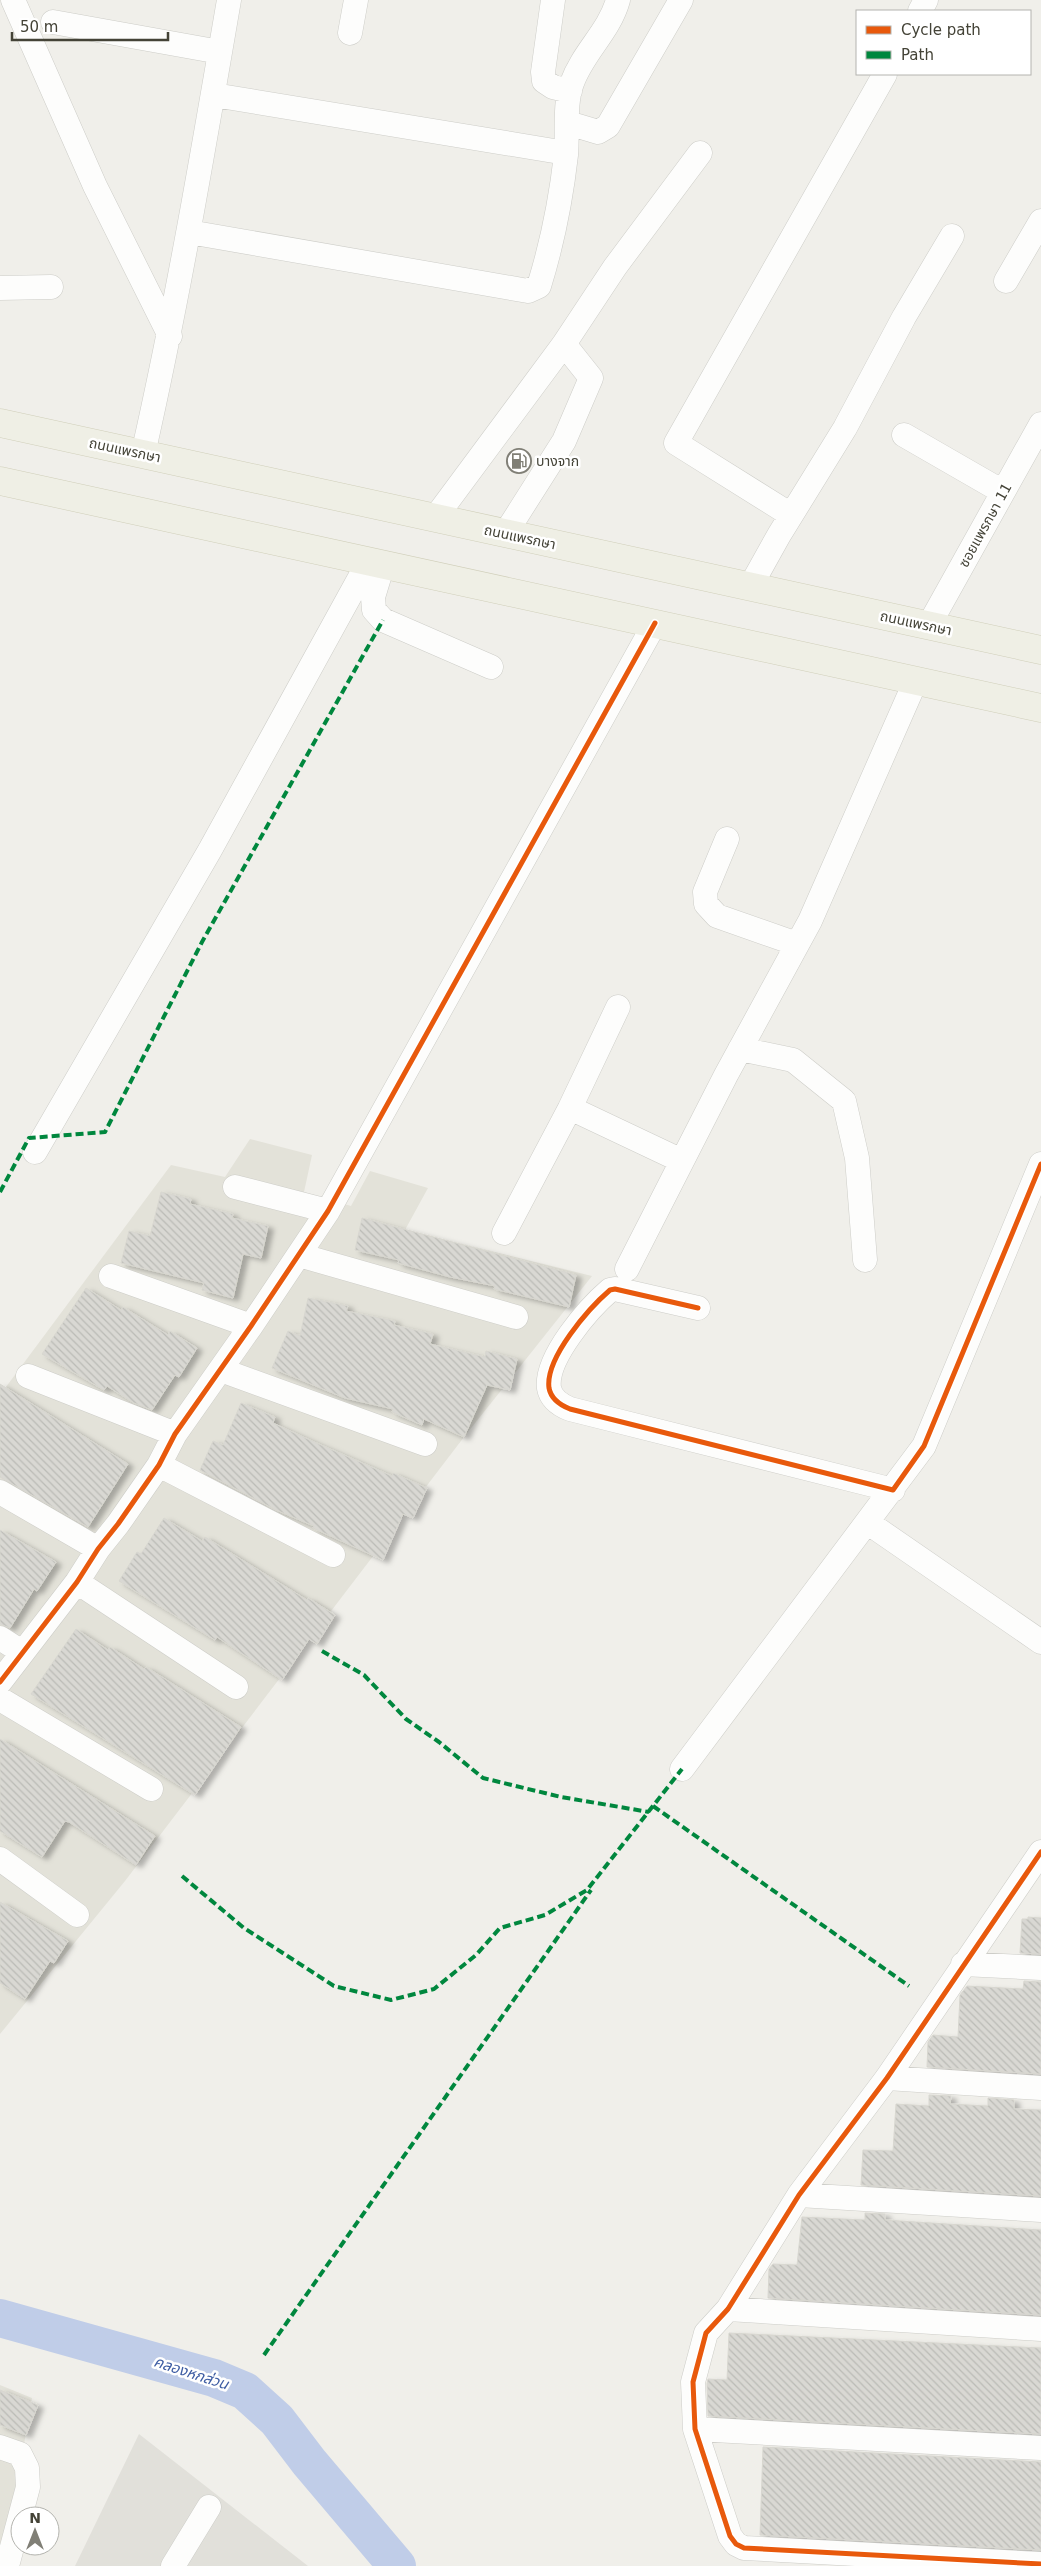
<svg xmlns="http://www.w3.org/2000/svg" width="1041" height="2566" viewBox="0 0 1041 2566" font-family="'DejaVu Sans','Noto Sans Thai',sans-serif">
	<defs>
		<pattern id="building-back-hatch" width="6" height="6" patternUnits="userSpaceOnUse" patternTransform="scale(1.25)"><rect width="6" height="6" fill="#d9d8d3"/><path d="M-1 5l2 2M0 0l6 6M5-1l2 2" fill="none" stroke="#bbbbb6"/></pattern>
		<filter id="shadow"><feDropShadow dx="5.5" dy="3" stdDeviation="2.5" flood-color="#0004"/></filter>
	</defs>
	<rect width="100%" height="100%" fill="#f0efea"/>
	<!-- residential -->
	<path fill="#e3e2d9" d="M 250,1139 L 312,1155 L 304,1192 L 351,1206 L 370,1171 L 428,1188 L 405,1230 L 592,1276 L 464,1437 L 125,1881 L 0,2034 L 0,1395 L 171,1165 L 225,1177 Z
		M 0,2385 L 32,2398 L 3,2566 L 0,2566 Z"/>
	<!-- industrial -->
	<path fill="#e1e0da" d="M 139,2434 L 308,2566 L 75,2566 Z"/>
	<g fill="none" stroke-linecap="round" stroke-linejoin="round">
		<!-- river -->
		<path stroke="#c0cde8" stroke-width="38" d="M 0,2318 L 214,2378 L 245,2391 L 277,2420 L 309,2462 L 397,2566"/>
	</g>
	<!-- building -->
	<path fill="url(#building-back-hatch)" stroke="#d8d7d0" filter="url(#shadow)" d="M 161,1192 L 191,1199 L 190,1204 L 233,1214 L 232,1218 L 268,1226 L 261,1258 L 243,1254 L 233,1298 L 202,1290 L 204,1283 L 121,1263 L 129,1231 L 150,1236 Z
		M 362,1218 L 576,1275 L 569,1307 L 494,1289 L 495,1286 L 450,1277 L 398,1263 L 399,1260 L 355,1250 Z
		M 86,1288 L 121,1310 L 123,1307 L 168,1335 L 170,1331 L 197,1348 L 179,1377 L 175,1375 L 152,1410 L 134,1403 L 107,1386 L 104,1390 L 42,1354 Z
		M 308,1298 L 348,1306 L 346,1311 L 395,1321 L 394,1325 L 433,1334 L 430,1344 L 485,1357 L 486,1351 L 517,1359 L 510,1390 L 487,1385 L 464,1437 L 424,1419 L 422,1425 L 392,1412 L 393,1409 L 345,1398 L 272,1368 L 288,1331 L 300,1336 Z
		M 0,1384 L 128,1464 L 88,1527 L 0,1477 Z
		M 241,1403 L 275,1417 L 273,1423 L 312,1441 L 392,1476 L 393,1473 L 427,1488 L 413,1518 L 403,1514 L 383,1560 L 313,1528 L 314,1526 L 276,1510 L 200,1470 L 213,1441 L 223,1445 Z
		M 164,1518 L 202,1541 L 205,1537 L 307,1600 L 308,1598 L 335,1615 L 317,1644 L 309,1639 L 282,1680 L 217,1637 L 215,1640 L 119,1581 L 137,1552 L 141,1554 Z
		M 0,1530 L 56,1562 L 37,1591 L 34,1589 L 10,1628 L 0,1624 Z
		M 76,1629 L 108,1650 L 110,1647 L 144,1669 L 146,1667 L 241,1727 L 195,1795 L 31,1694 Z
		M 0,1739 L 155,1836 L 136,1865 L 69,1822 L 65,1821 L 42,1857 L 0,1831 Z
		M 0,1902 L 68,1941 L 54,1963 L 50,1961 L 25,1999 L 0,1983 Z
		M 1028,1917 L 1041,1918 L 1041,1954 L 1020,1953 L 1022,1919 L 1028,1919 Z
		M 1024,1981 L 1041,1982 L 1041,2074 L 927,2067 L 928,2042 L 933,2035 L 958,2037 L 960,1995 L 967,1986 L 1023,1989 Z
		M 929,2095 L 951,2096 L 950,2104 L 988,2106 L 988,2098 L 1014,2100 L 1014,2109 L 1041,2110 L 1041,2196 L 861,2185 L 863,2150 L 893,2151 L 896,2104 L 929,2106 Z
		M 865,2213 L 885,2214 L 885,2220 L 1041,2230 L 1041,2315 L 768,2298 L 769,2269 L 773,2264 L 797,2265 L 802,2217 L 865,2220 Z
		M 729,2333 L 1041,2348 L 1041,2434 L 708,2416 L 707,2384 L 708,2379 L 727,2380 Z
		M 0,2390 L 38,2405 L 26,2435 L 0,2425 Z
		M 763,2447 L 1041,2462 L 1041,2550 L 760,2535 Z"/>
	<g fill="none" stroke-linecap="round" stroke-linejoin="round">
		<defs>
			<path id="minor" d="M 13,0 L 95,186 L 170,336
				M 553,0 L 543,72 L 544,81 L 553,87 L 570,91
				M 920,11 L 926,0
				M 53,22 L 220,52
				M 350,33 L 356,0
				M 214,95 L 566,153
				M 568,123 L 598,132 L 608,126 L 681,0
				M 189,232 L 528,291 L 539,286 C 552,244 561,199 566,155 C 568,133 564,104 572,83 C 583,52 609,32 618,0
				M 1006,281 L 1041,221
				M 0,288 L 51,287
				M 904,435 L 1003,492
				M 143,454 C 177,304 203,152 229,0
				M 791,515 L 676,443 L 885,74
				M 435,518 L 564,344 L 615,267 L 700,153
				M 505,534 L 564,441 L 591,378 L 564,344
				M 383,564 L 373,597 L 374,610 L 383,620 L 491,667
				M 750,587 L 779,535 L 845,428 L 904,317 L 952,236
				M 929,625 L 1041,424
				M 727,839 L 705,892 L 706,904 L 717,916 L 797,944
				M 740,1049 L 793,1060 L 844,1101 L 857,1158 L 865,1260
				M 570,1108 L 618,1007
				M 35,1152 L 210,850 L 369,561
				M 235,1187 L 328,1211
				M 504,1233 L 570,1108 L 682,1161
				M 299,1255 L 516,1317
				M 627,1269 L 726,1075 L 810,921 L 916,680
				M 111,1276 L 251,1326
				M 698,1308 L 615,1289 L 610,1290 C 589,1308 545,1358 549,1388 C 551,1399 560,1405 570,1409 L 893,1490
				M 221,1370 L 425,1444
				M 28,1376 L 175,1434
				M 159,1465 L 333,1555
				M 0,1492 L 98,1549
				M 867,1522 L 1041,1642
				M 77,1582 L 236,1687
				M 0,1638 L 22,1652
				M 0,1682 L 77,1582 L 98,1549 L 118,1524 L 159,1465 L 175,1434 L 251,1326 L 328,1211 L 655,623
				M 0,1699 L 151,1789
				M 682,1769 L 924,1446 L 1041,1164
				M 1041,1852 L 887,2078 L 799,2195 L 728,2309 L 706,2333 L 693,2382 L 695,2429 L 730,2536 L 736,2544 L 744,2548 L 1041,2564
				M 0,1859 L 77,1915
				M 963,1964 L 1041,1968
				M 887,2078 L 1041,2088
				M 799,2195 L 1041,2210
				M 728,2309 L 1041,2329
				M 695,2429 L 1041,2448
				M 0,2447 L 20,2454 L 27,2468 L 28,2487 L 7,2566
				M 173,2566 L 209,2507"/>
			<path id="major" d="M 0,423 L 1041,650
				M 0,481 L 1041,708"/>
		</defs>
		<!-- minor casing -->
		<use href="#minor" stroke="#cdcdc8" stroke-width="25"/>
		<!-- major casing -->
		<use href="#major" stroke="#d0cfba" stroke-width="29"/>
		<!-- minor -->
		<use href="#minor" stroke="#fdfdfc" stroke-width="24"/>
		<!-- major -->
		<use href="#major" stroke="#efefe5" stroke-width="28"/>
		<!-- quiet -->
		<path stroke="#00873e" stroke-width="4" stroke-dasharray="8 4" stroke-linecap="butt" d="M 0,1192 L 29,1138 L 105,1132 L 202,942 L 383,620
			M 322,1651 L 364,1675 L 406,1719 L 439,1742 L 483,1778 L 561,1797 L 649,1812
			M 653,1806 L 909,1986
			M 182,1876 L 244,1928 L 334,1986 L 391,2000 L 434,1989 L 476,1955 L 500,1928 L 545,1915 L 587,1890 L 682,1769
			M 264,2355 L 591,1890"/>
		<defs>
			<path id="cycleway" d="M 698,1308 L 615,1289 L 610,1290 C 589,1308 545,1358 549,1388 C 551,1399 560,1405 570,1409 L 893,1490 L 924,1446 L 1041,1164
				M 0,1682 L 77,1582 L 98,1549 L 118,1524 L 159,1465 L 175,1434 L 251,1326 L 328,1211 L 655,623
				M 1041,1852 L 887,2078 L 799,2195 L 728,2309 L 706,2333 L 693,2382 L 695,2429 L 730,2536 L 736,2544 L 744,2548 L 1041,2564"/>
		</defs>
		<!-- cycleway casing -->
		<use href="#cycleway" stroke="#fff" stroke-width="8"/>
		<!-- cycleway -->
		<use href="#cycleway" stroke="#e8590c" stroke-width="5"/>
	</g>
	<!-- icons -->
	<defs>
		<symbol id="fuel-ring" viewBox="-11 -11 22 22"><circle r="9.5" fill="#fff" stroke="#807f76" stroke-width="1.5"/><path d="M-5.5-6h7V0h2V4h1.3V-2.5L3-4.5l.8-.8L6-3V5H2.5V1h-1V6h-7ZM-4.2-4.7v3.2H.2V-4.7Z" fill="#807f76"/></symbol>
	</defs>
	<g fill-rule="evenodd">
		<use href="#fuel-ring" x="505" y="447" width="28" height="28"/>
	</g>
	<g text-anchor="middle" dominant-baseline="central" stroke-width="5" stroke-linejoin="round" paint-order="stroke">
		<!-- street labels -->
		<g font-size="14" fill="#444337" stroke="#fff">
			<text transform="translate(125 450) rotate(12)">ถนนแพรกษา</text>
			<text transform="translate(985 525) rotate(-61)">ซอยแพรกษา 11</text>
			<text transform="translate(520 537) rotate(12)">ถนนแพรกษา</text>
			<text transform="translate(916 623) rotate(12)">ถนนแพรกษา</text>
		</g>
		<!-- poi labels -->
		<g font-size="14" fill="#444337" stroke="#fff" text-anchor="start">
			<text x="536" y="461">บางจาก</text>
		</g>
		<!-- water labels -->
		<g font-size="15" font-style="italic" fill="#3e5da3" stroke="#fff">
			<text transform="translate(191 2373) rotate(18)">คลองหกส่วน</text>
		</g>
	</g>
	<!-- legend -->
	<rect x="856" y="10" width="175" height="65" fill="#ffffff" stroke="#b4b4af"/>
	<rect x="866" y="26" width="25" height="8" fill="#e8590c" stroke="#b4b4af"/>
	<text x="901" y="35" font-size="15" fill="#444337">Cycle path</text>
	<rect x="866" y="51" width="25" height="8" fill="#00873e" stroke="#b4b4af"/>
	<text x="901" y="60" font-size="15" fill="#444337">Path</text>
	<!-- north arrow -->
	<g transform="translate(35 2531)"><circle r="24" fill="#ffffff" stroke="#b4b4af"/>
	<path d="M0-4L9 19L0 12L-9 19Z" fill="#807f76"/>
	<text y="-8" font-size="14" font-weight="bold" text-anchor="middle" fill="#444337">N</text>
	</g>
	<!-- scale -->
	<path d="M12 32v8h156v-8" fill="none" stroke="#444337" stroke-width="2.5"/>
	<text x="20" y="32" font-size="15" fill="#444337" stroke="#ffffff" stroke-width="4" paint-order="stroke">50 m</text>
</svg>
